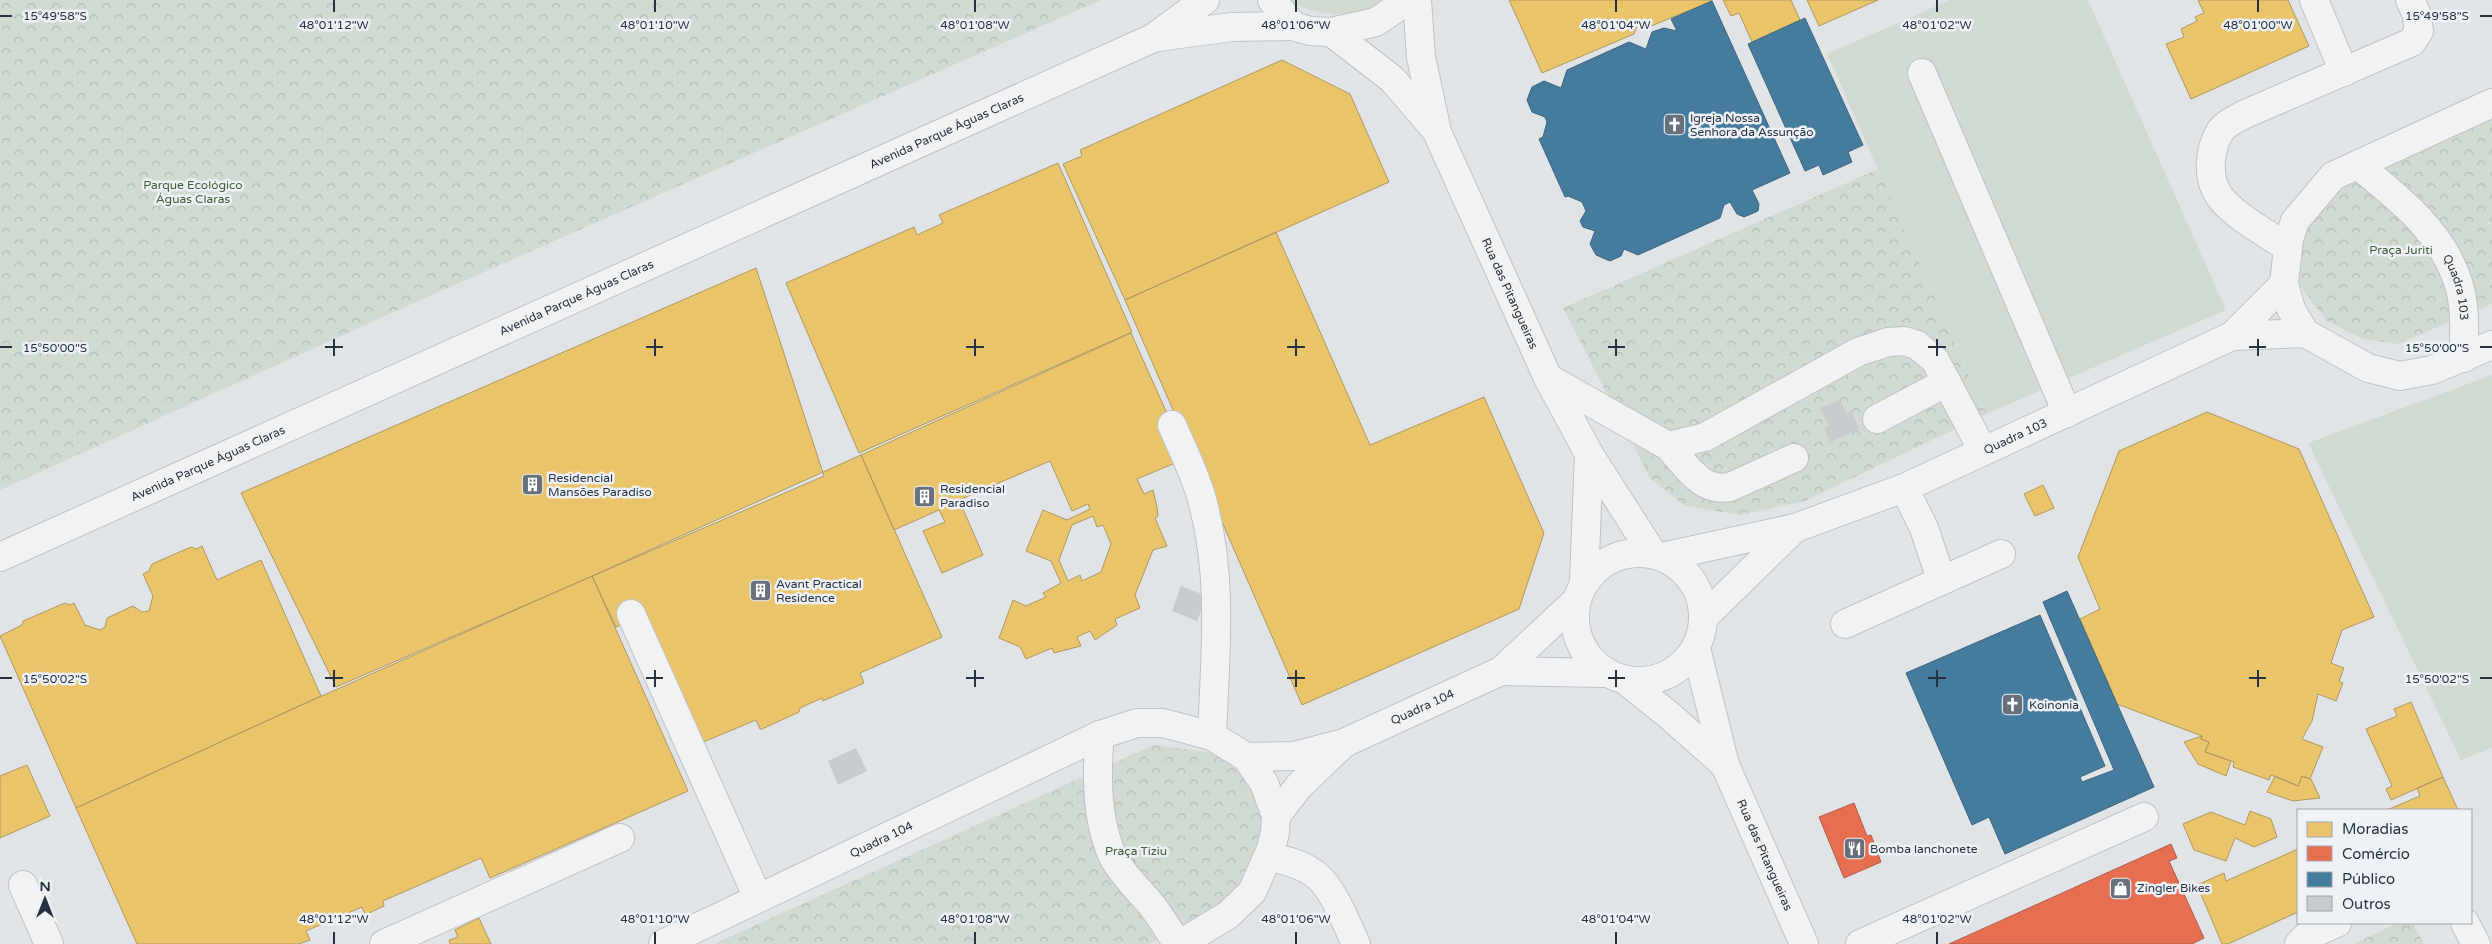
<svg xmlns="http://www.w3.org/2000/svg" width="2492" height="944" viewBox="0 0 2492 944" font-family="'Varela Round',sans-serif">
	<defs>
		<pattern id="park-crowns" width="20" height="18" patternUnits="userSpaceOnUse" patternTransform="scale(1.25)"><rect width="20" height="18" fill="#d2dbd2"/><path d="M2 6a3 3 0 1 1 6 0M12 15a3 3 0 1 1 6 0" fill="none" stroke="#b4bcb6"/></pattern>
	</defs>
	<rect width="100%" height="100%" fill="#e1e4e7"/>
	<!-- grass -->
	<path fill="#d2dbd2" d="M 1291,0 L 1390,0 C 1355,18 1329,18 1293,4 Z
		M 1950,0 L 2088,0 L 2226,310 L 1986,414 L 1827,54 Z
		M 2492,375 L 2492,748 L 2461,760 L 2308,443 Z"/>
	<!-- park -->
	<path fill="url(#park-crowns)" d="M 0,0 L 1101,0 L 425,298 L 0,490 Z
		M 2492,116 L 2492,304 L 2398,344 L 2363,339 L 2327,321 L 2300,286 L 2300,242 L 2316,214 L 2341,183 Z
		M 1878,169 L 1986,414 L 1805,501 L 1740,515 L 1685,506 L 1650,478 L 1563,308 Z
		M 1153,745 L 1217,753 L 1259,785 L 1268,839 L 1251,885 L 1183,929 L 1148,944 L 714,944 Z
		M 2397,923 L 2413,923 L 2424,944 L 2354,944 Z"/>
	<!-- homes -->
	<path fill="#e9c46a" stroke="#af985e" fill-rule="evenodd" d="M 1509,0 L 1712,0 L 1712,1 L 1651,26 L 1639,21 L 1634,34 L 1542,73 Z
		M 1723,0 L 1791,0 L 1800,20 L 1752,42 L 1739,13 L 1731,16 Z
		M 1807,0 L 1878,0 L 1819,26 Z
		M 2198,0 L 2288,0 L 2309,46 L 2191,99 L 2166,44 L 2184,37 L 2181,29 L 2197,21 L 2195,17 L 2204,13 Z
		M 1282,60 L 1350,94 L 1389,182 L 1125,300 L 1063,164 L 1082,156 L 1080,150 Z
		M 1058,163 L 1132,332 L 859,453 L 786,283 L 914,227 L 917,235 L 919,234 L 943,223 L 939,215 Z
		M 1276,232 L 1370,445 L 1484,397 L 1544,533 L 1519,609 L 1302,705 L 1125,300 Z
		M 756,268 L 824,476 L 336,687 L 241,493 Z
		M 1131,333 L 1187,458 L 1137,479 L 1144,494 L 1153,490 L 1157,507 L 1158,516 L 1155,518 L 1167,546 L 1153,550 L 1135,595 L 1140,608 L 1115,619 L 1117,625 L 1095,640 L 1090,631 L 1077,637 L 1081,646 L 1054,653 L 1052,648 L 1026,659 L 1020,647 L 999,638 L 1013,600 L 1026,606 L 1046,597 L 1043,593 L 1061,583 L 1051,561 L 1026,551 L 1043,510 L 1067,520 L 1090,509 L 1088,504 L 1072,511 L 1050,461 L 959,500 L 983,555 L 942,573 L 923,531 L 945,522 L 939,510 L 894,530 L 861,455 ZM 1093,516 L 1097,527 L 1103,525 L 1111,544 L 1101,572 L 1082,581 L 1080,575 L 1068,581 L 1059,560 L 1072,525 Z
		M 2207,412 L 2299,449 L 2374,617 L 2342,630 L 2331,663 L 2344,668 L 2339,681 L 2343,683 L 2336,701 L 2318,694 L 2312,721 L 2302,739 L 2323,747 L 2310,779 L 2302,776 L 2298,786 L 2271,775 L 2269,780 L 2233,767 L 2234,762 L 2205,752 L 2209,742 L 2201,739 L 2202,736 L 2117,704 L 2080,619 L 2100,609 L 2078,557 L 2119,451 Z
		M 861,455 L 942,637 L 860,673 L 864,683 L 823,701 L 822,698 L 800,708 L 799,712 L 762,729 L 760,729 L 756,720 L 696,745 L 639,617 L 616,627 L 592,576 Z
		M 2043,485 L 2054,508 L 2035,516 L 2024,494 Z
		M 202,546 L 217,580 L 261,560 L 321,696 L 76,808 L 0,636 L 22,625 L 23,621 L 65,603 L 70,605 L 74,603 L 85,625 L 100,630 L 105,627 L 107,618 L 133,606 L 142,612 L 149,611 L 153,596 L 143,574 L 149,571 L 152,564 L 191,547 L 196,549 Z
		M 592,576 L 688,791 L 490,878 L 481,858 L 383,901 L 384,906 L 365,915 L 362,907 L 306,931 L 310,940 L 299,944 L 137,944 L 76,808 L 297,707 Z
		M 2411,702 L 2443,777 L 2391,800 L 2386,789 L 2392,786 L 2366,729 L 2397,716 L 2394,709 Z
		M 2202,736 L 2201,739 L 2209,742 L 2205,752 L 2231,761 L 2226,776 L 2198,764 L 2184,742 Z
		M 27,765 L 50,816 L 0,838 L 0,776 Z
		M 2275,776 L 2298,786 L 2302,776 L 2311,779 L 2320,798 L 2293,801 L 2267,792 Z
		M 2443,777 L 2458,810 L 2387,810 L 2420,796 L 2417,788 Z
		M 2250,811 L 2271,819 L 2277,837 L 2254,847 L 2235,838 L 2226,861 L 2194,850 L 2183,824 L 2211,812 L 2245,825 Z
		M 2298,849 L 2298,912 L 2228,944 L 2222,944 L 2197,885 L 2224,873 L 2226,881 Z
		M 479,918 L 491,944 L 450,944 L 449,940 L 458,937 L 455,930 Z"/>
	<!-- shops -->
	<path fill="#e76f51" stroke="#ad5d4c" d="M 1854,803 L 1867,836 L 1871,835 L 1881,862 L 1844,878 L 1819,817 Z
		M 2171,844 L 2177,858 L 2169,861 L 2204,938 L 2192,944 L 1949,944 Z"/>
	<!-- public -->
	<path fill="#457b9d" stroke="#3c6581" d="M 1712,1 L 1790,173 L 1752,190 L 1759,204 L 1758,211 L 1744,217 L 1737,214 L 1730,202 L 1724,205 L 1720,218 L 1638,255 L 1624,249 L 1621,256 L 1610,261 L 1596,255 L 1590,244 L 1595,231 L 1583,227 L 1580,221 L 1586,211 L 1582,202 L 1568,196 L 1565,197 L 1539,139 L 1543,137 L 1547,122 L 1545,117 L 1532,112 L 1527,100 L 1532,87 L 1544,81 L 1561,88 L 1567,70 L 1629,42 L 1646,49 L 1652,32 L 1664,28 L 1677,31 L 1671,19 Z
		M 1805,18 L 1863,145 L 1848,152 L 1852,162 L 1823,175 L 1819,165 L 1805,171 L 1748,44 Z
		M 2067,591 L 2154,787 L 2005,854 L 1989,817 L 1972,825 L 1906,673 L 2040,615 L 2105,766 L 2080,777 L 2082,782 L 2114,770 L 2043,602 Z"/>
	<!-- building -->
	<path fill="#c9cccf" d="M 1840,400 L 1846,413 L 1851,411 L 1859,429 L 1830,442 L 1824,428 L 1829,426 L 1820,408 Z
		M 1181,586 L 1207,596 L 1197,621 L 1172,611 Z
		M 856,748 L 867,771 L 838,785 L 828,761 Z"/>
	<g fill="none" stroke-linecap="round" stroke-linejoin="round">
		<defs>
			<g id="minor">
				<path d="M 1272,0 L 1293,26 L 1310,31 L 1331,32 L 1376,22 L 1408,0"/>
				<path id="s1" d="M 1417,0 L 1421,57 L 1437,132 L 1548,378 L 1589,454 L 1653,554"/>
				<path d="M 2314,0 L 2344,72"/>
				<path d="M 1331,32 L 1392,79 L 1435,129"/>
				<path d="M 1157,37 L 1232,27 L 1293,26"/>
				<path d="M 1922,73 L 2067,413"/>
				<path d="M 2492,103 L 2333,176 L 2295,221 L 2289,239 L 2284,284 L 2291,309 L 2305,333 L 2368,368 L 2400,376 L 2432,370 L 2492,345"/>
				<path id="s2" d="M 2358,165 C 2398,198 2441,230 2458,282 C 2466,305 2464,333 2464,358"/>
				<path d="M 2288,248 C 2268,234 2234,216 2220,197 C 2206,178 2209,149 2221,130 C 2225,124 2236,119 2243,115 L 2412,42 L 2419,31 L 2416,13 L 2410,0"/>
				<path d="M 2232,336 L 2305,333"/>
				<path d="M 1548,378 L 1668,446 L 1705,437 L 1858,352 L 1888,342 L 1904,341 L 1917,345 L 1935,360 L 1983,451"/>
				<path d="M 1877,419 L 1947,382"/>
				<path d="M 1172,425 C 1182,448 1194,472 1201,496 C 1224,575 1215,655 1212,736"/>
				<path d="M 1668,446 C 1686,465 1701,493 1730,487 L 1794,458"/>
				<path d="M 1904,488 L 1924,528 L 1941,579"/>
				<circle cx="1639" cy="617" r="64"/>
				<path id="s3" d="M 0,557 L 1153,38 L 1205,0"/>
				<path id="s4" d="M 1662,557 L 1795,528 L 1904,488 L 2232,336 L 2284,284"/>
				<path d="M 1584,582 L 1589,454"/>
				<path d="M 631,614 L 758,898"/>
				<path d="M 1703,618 L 1795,528"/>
				<path d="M 1845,624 L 2001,554"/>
				<path id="s5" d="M 1696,648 L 1725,765 L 1804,944"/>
				<path d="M 1501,671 L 1605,673"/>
				<path d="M 1625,680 L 1670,716 L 1725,765"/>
				<path d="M 1100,735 C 1096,775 1096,820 1113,857 C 1122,874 1137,888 1149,902 C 1160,915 1168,930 1178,944"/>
				<path id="s6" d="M 1246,757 L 1294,756 L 1344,743 L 1501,671 L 1576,601"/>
				<path d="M 1276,816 L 1299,786 L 1343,744"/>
				<path d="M 1268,856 C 1283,860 1299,863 1312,872 C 1332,884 1346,923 1356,944"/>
				<path d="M 23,885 L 49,944"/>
				<path d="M 2465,923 L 2476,944"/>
				<path d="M 384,944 L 620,838"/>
				<path id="s7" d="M 663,944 L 1100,735 L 1137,723 L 1163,723 L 1212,736 L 1246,757 L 1264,783 L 1276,816 L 1275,832 L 1271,849 L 1252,892 L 1228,915 L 1180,944"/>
				<path d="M 1860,944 L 2144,817"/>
				<path d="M 2299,944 L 2307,936 L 2337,923"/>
			</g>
		</defs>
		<!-- minor casing -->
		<use href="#minor" stroke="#bfc2c5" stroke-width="30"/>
		<!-- minor -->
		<use href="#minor" stroke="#f1f2f3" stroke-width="28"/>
	</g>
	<!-- ticks -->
	<path fill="none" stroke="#273241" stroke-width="2" d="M 334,0 L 334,12M 655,0 L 655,12M 975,0 L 975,12M 1296,0 L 1296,12M 1616,0 L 1616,12M 1937,0 L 1937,12M 2258,0 L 2258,12M 0,16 L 12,16M 2480,16 L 2492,16M 334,339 L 334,356M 655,339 L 655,356M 975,339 L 975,356M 1296,339 L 1296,356M 1616,339 L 1616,356M 1937,339 L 1937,356M 2258,339 L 2258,356M 0,347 L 12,347M 325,347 L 343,347M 646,347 L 663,347M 966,347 L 984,347M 1287,347 L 1305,347M 1608,347 L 1625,347M 1928,347 L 1946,347M 2249,347 L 2266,347M 2480,347 L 2492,347M 334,670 L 334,687M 655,670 L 655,687M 975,670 L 975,687M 1296,670 L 1296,687M 1616,670 L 1616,687M 1937,670 L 1937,687M 2258,670 L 2258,687M 0,678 L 12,678M 325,678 L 343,678M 646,678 L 663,678M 966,678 L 984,678M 1287,678 L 1305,678M 1608,678 L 1625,678M 1928,678 L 1946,678M 2249,678 L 2266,678M 2480,678 L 2492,678M 334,932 L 334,944M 655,932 L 655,944M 975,932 L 975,944M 1296,932 L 1296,944M 1616,932 L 1616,944M 1937,932 L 1937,944"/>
	<!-- icons -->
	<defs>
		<symbol id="church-square" viewBox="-11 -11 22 22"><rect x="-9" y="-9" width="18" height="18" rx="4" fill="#68707b" stroke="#eef2f6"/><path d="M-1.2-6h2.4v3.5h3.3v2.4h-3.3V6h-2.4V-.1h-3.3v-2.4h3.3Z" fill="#fff"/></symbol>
		<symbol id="building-square" viewBox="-11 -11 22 22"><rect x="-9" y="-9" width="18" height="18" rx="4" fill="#68707b" stroke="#eef2f6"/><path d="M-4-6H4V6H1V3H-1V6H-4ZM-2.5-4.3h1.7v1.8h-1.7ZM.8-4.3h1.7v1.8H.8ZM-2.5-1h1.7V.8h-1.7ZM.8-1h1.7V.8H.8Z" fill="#fff"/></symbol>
		<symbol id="restaurant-square" viewBox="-11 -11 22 22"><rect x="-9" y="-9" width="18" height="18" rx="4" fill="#68707b" stroke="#eef2f6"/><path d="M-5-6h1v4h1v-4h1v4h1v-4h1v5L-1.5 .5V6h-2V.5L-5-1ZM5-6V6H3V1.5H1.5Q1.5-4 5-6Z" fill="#fff"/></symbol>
		<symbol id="shop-square" viewBox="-11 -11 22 22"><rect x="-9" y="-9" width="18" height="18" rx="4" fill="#68707b" stroke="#eef2f6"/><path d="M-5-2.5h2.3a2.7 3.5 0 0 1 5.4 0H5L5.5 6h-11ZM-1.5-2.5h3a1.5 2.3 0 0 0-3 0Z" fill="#fff"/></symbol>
	</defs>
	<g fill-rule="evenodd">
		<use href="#church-square" x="1662" y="112" width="25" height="25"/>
		<use href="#building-square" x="520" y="472" width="25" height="25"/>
		<use href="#building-square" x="912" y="484" width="25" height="25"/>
		<use href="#building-square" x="748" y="578" width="25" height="25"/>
		<use href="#church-square" x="2000" y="692" width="25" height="25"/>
		<use href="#restaurant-square" x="1842" y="836" width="25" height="25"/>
		<use href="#shop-square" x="2108" y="876" width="25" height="25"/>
	</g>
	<g text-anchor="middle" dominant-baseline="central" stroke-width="5" stroke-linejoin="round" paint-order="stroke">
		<!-- poi labels -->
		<g font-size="12" fill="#273241" stroke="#eef2f6" text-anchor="start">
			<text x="1690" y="118">Igreja Nossa<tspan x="1690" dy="14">Senhora da Assunção</tspan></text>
			<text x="548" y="478">Residencial<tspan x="548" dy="14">Mansões Paradiso</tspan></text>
			<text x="940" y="489">Residencial<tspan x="940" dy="14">Paradiso</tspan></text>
			<text x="776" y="584">Avant Practical<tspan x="776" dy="14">Residence</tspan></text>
			<text x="2029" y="705">Koinonia</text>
			<text x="1870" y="849">Bomba lanchonete</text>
			<text x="2137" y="888">Zingler Bikes</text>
		</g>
		<!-- street labels -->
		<g font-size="12" fill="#273241" stroke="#eef2f6">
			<text stroke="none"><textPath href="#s3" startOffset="1038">Avenida Parque Águas Claras</textPath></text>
			<text stroke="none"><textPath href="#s2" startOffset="161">Quadra 103</textPath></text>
			<text stroke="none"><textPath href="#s1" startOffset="311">Rua das Pitangueiras</textPath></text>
			<text stroke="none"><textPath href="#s3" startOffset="632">Avenida Parque Águas Claras</textPath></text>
			<text stroke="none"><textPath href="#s4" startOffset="375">Quadra 103</textPath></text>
			<text stroke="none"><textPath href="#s3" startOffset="228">Avenida Parque Águas Claras</textPath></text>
			<text stroke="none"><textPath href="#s6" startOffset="186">Quadra 104</textPath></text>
			<text stroke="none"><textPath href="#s7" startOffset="242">Quadra 104</textPath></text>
			<text stroke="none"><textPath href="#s5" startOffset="219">Rua das Pitangueiras</textPath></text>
		</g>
		<!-- park labels -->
		<g font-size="12" fill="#3f5d34" stroke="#eef2f6">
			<text x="193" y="185">Parque Ecológico<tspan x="193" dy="14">Águas Claras</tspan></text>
			<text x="2401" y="250">Praça Juriti</text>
			<text x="1136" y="851">Praça Tiziu</text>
		</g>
	</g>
	<g font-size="12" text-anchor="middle" fill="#273241" stroke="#eef2f6" stroke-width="5" stroke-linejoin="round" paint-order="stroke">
		<text x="55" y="20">15°49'58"S</text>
		<text x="2437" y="20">15°49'58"S</text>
		<text x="334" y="29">48°01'12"W</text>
		<text x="655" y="29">48°01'10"W</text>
		<text x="975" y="29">48°01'08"W</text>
		<text x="1296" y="29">48°01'06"W</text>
		<text x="1616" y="29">48°01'04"W</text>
		<text x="1937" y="29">48°01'02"W</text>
		<text x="2258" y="29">48°01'00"W</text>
		<text x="55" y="352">15°50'00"S</text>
		<text x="2437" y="352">15°50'00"S</text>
		<text x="55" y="683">15°50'02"S</text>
		<text x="2437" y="683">15°50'02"S</text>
		<text x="334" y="923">48°01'12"W</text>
		<text x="655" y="923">48°01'10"W</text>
		<text x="975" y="923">48°01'08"W</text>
		<text x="1296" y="923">48°01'06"W</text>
		<text x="1616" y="923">48°01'04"W</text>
		<text x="1937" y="923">48°01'02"W</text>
	</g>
	<!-- legend -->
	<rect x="2297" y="809" width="175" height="115" fill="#eef2f6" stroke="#9ea5ae"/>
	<rect x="2307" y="822" width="25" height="15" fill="#e9c46a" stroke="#9ea5ae"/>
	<text x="2342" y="834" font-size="15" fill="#273241">Moradias</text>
	<rect x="2307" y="846" width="25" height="15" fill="#e76f51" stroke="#9ea5ae"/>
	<text x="2342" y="859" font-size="15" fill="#273241">Comércio</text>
	<rect x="2307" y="872" width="25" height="15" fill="#457b9d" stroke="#9ea5ae"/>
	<text x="2342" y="884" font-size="15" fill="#273241">Público</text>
	<rect x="2307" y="896" width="25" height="15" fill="#c9cccf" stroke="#9ea5ae"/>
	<text x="2342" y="909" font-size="15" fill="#273241">Outros</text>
	<!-- north arrow -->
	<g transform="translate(45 899)" stroke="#eef2f6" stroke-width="4" paint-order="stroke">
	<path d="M0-4L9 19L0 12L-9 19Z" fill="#273241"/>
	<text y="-8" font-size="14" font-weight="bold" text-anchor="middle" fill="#273241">N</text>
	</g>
</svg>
